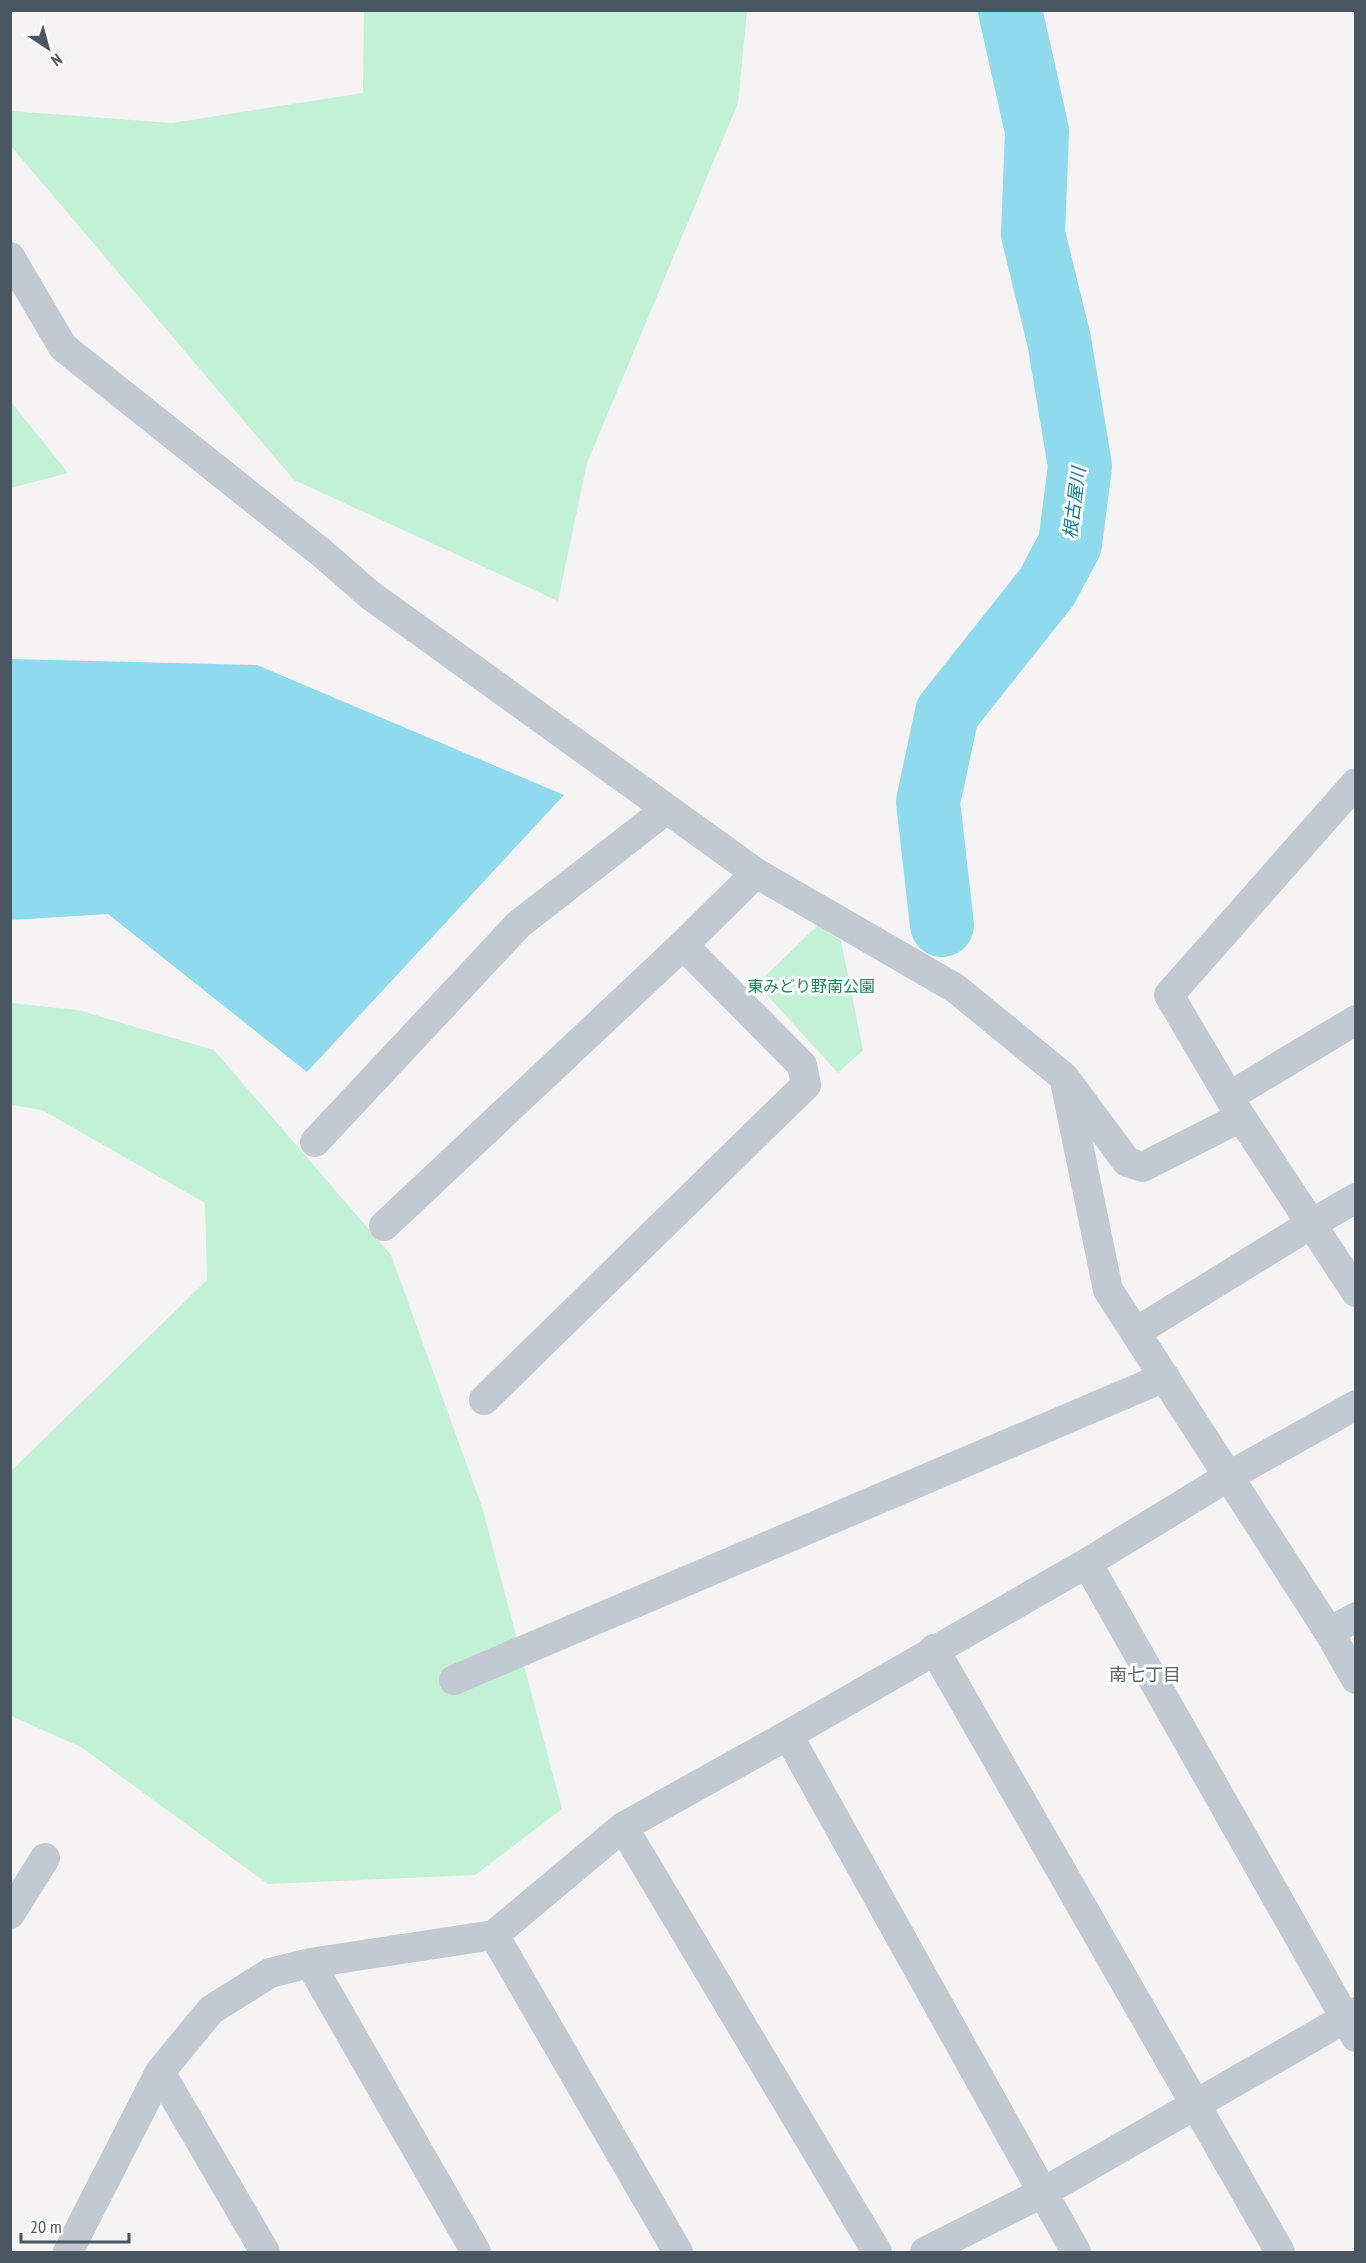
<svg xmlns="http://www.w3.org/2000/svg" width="1366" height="2263" viewBox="0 0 1366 2263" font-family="'PT Sans Narrow','Noto Sans JP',sans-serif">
	<rect width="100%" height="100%" fill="#f5f3f3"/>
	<!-- green -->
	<path fill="#c3f1d5" d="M 364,11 L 747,11 L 738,103 L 587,463 L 558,601 L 294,480 L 11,146 L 11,111 L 172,123 L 363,93 Z
		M 10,402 L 11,402 L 68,473 L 11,488 Z
		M 818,925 L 841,941 L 863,1050 L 838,1073 L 757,984 Z
		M 11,1003 L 78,1010 L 214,1050 L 391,1255 L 482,1507 L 562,1809 L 475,1875 L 268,1884 L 81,1747 L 11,1716 L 11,1471 L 207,1280 L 205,1203 L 42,1110 L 11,1105 Z"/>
	<!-- water -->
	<path fill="#90daee" d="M 11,659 L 257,665 L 564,795 L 307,1072 L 108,914 L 11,920 Z"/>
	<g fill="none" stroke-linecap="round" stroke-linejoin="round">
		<!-- river -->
		<path stroke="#90daee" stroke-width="64" d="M 942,925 L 928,802 L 947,713 L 1047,587 L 1070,544 L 1080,466 L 1059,340 L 1033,234 L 1037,131 L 1010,10"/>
		<!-- minor -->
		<path stroke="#c1cad2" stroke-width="30" d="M 10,257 L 63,347 L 323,554 L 370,595 L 756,873 L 955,988 L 1064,1077 L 1127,1162 L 1143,1167 L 1241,1117
			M 1356,783 L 1169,995 L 1241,1117 L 1356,1292
			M 1066,1086 L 1108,1290 L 1329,1632 L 1356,1679
			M 1230,1096 L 1356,1020
			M 315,1142 L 519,924 L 667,809
			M 384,1226 L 683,945 L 756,873
			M 1136,1332 L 1311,1224 L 1356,1198
			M 484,1400 L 806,1085 L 802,1065 L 683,945
			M 1087,1563 L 1356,2037
			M 1329,1632 L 1356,1617
			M 934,1649 L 1280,2252
			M 454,1680 L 1165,1377
			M 788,1735 L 1076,2252
			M 623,1827 L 877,2252
			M 10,1914 L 45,1858
			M 494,1935 L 678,2252
			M 310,1963 L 476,2252
			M 160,2072 L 265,2252
			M 68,2252 L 160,2072 L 211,2010 L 270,1973 L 310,1963 L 494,1935 L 623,1827 L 788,1735 L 1087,1563 L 1229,1476 L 1356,1405
			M 925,2252 L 1042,2193 L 1356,2012"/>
	</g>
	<g text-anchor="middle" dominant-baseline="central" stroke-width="6" stroke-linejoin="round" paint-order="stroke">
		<!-- park labels -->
		<g font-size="16" fill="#17864f" stroke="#fff">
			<text x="811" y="986">東みどり野南公園</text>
		</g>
		<!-- water labels -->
		<g font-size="18" font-style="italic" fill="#0c7c9b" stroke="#fff">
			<text transform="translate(1074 503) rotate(-83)">根古屋川</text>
		</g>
		<!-- neighbourhood labels -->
		<g font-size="18" fill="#5f6368" stroke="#fff">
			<text x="1145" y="1674">南七丁目</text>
		</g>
	</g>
	<!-- border -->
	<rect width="1366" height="2263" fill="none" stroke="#4a5661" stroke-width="24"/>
	<!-- north arrow -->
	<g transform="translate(48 48) rotate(144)" stroke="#ffffff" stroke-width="4.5" paint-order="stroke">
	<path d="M0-4.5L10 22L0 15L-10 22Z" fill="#4a5661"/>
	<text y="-9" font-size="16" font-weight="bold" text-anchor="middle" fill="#4a5661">N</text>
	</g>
	<!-- scale -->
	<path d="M21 2233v9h108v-9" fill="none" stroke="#4a5661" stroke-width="3"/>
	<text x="30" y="2233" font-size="18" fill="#4a5661" stroke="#ffffff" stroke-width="4.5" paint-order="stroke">20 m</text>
</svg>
